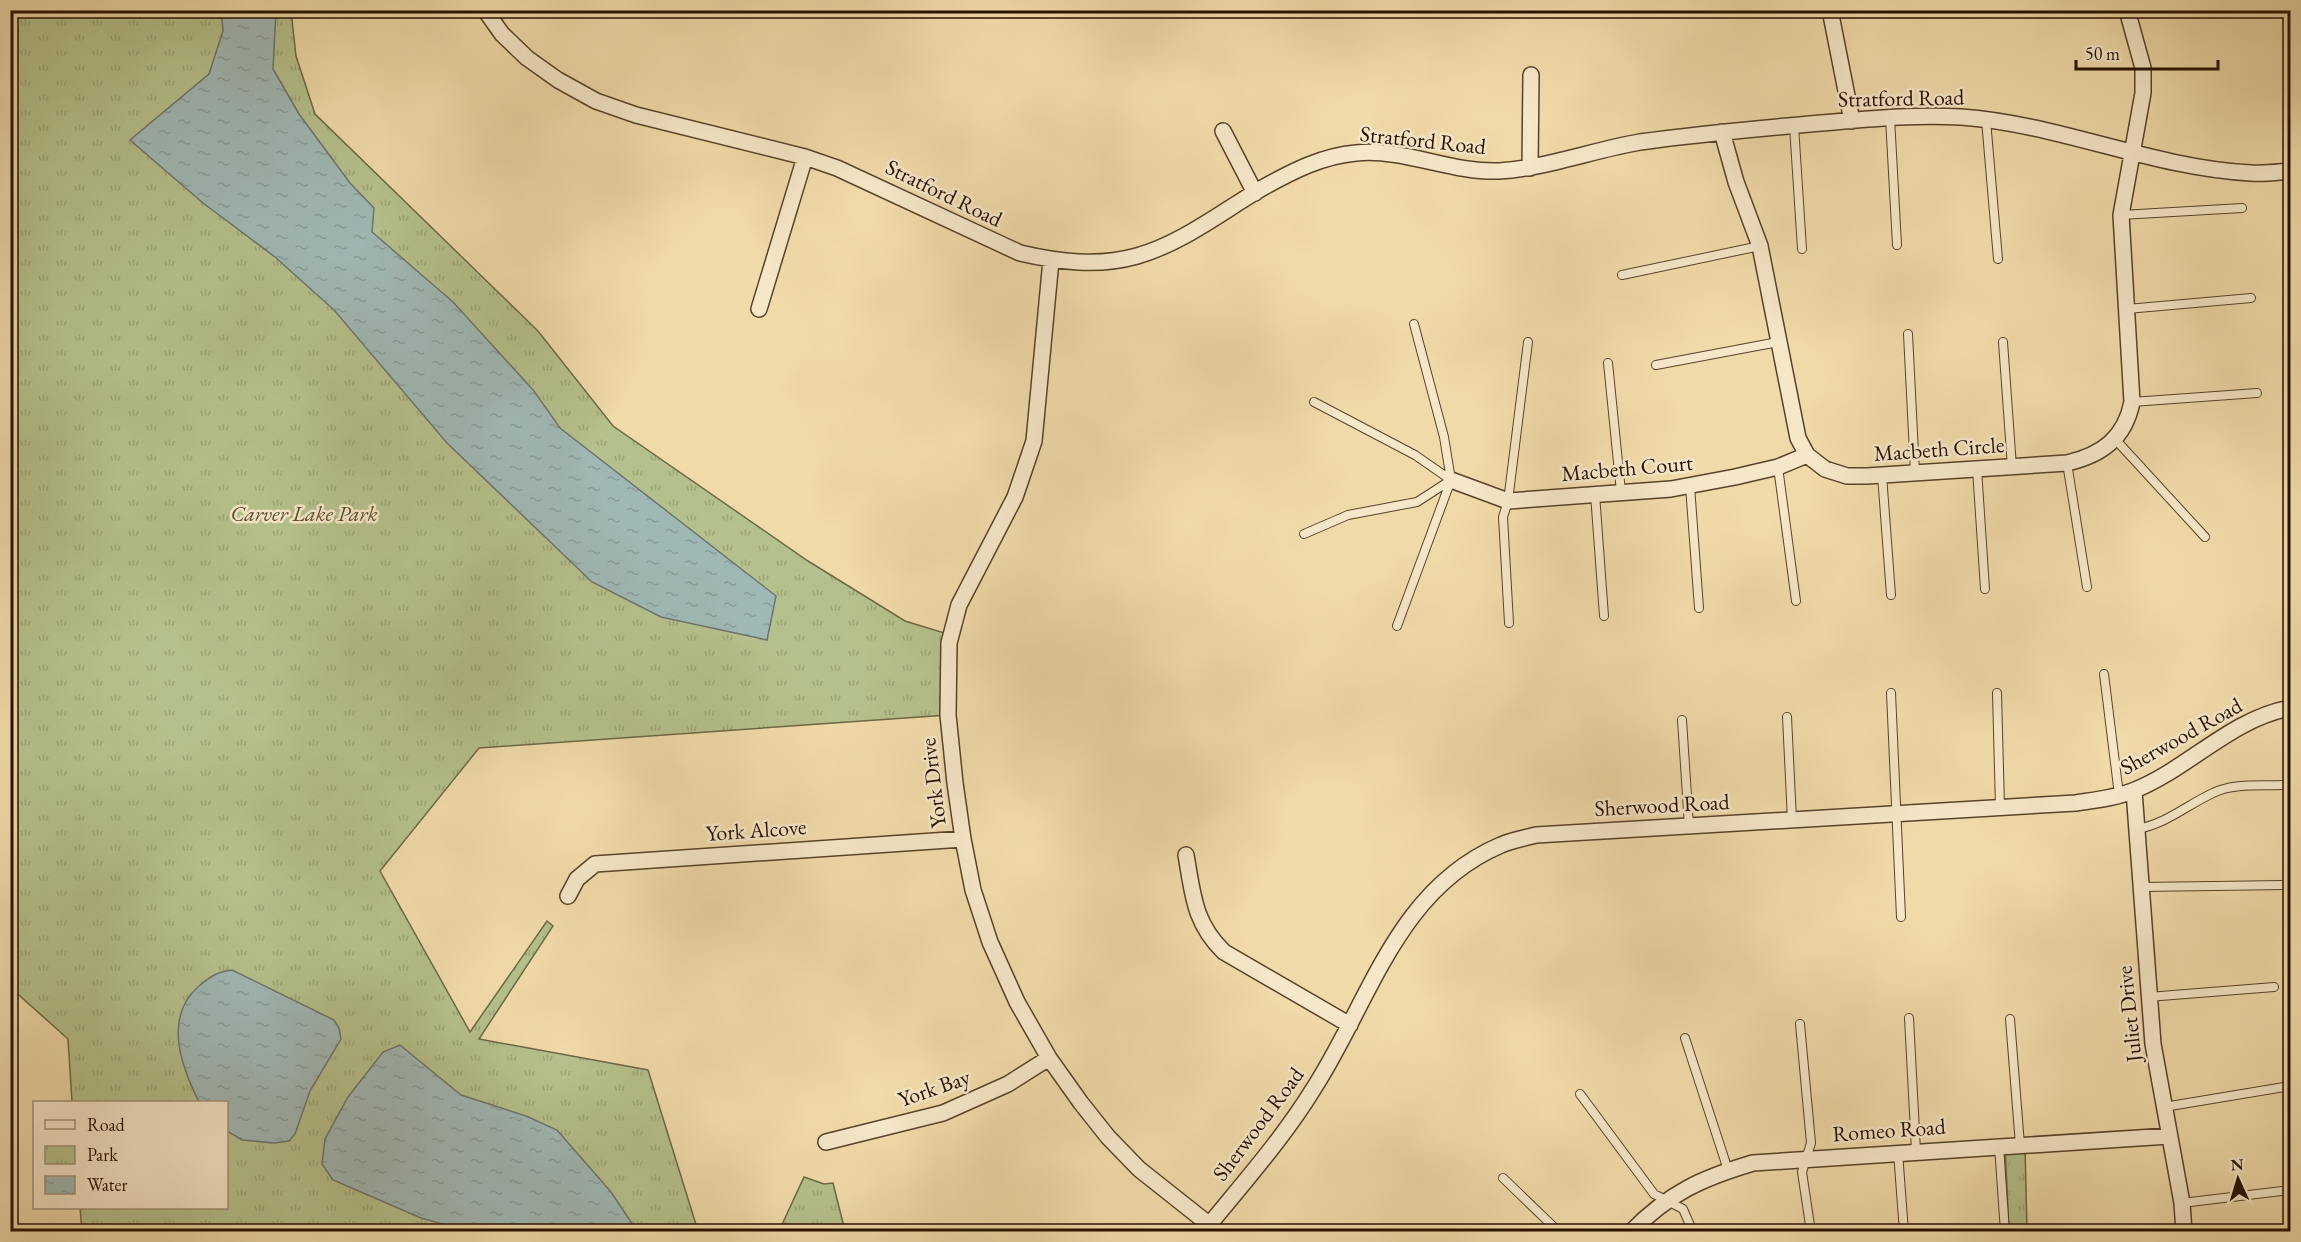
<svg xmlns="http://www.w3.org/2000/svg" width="2301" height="1242" viewBox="0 0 2301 1242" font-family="'EB Garamond',serif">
	<defs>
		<pattern id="park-tufts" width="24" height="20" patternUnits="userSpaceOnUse" patternTransform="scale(1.5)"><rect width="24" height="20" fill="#b5c18c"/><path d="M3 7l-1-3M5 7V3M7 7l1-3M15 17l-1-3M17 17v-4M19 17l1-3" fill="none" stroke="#9ca577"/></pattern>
		<pattern id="water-ripples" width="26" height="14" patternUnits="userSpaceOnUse" patternTransform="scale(1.5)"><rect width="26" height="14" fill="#a0b8b5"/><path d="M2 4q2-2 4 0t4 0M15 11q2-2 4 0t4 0" fill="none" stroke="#8a9d9a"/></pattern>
	</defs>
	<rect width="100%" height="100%" fill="#f1daaa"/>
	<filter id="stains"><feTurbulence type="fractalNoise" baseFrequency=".00333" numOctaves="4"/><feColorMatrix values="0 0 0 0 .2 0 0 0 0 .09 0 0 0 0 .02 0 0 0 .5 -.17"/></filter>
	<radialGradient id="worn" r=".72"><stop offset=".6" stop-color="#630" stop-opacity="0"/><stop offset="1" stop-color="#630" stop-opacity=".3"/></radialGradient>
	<!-- park -->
	<path fill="url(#park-tufts)" stroke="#6e6846" stroke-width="1.5" d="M 11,11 L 291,11 L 296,56 L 315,114 L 538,331 L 613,426 L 808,561 L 905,621 L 951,635 L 948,715 L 479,748 L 380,871 L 470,1032 L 547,921 L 553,926 L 479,1039 L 648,1070 L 698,1231 L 82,1231 L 80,1208 L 226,1208 L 226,1102 L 72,1102 L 68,1039 L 11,988 Z
		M 2025,1145 L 2027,1231 L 2009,1231 L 2005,1146 Z
		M 804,1177 L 824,1184 L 833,1183 L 845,1231 L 779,1231 Z"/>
	<!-- water -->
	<path fill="url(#water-ripples)" stroke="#6f756d" stroke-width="1.5" d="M 221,11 L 276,11 L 273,69 L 299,114 L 350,183 L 374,208 L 372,232 L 453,302 L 534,391 L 560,428 L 776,596 L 767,640 L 661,617 L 592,582 L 447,443 L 334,310 L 275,257 L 203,203 L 130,140 L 209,74 L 223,31 Z
		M 232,970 L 334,1020 L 339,1028 L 341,1039 L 310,1091 L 295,1134 L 289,1141 L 274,1143 L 242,1140 L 227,1131 L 226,1102 L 199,1102 C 181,1066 163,1017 199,986 C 211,976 217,972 232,970 Z
		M 400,1045 L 461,1095 L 526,1116 L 557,1130 L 611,1192 L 637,1231 L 467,1231 L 421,1218 L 333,1180 L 322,1164 L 325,1139 L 348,1097 L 383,1052 Z"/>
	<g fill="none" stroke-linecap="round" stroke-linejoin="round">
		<defs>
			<path id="lane" d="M 1890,118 L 1897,245
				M 1986,120 L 1998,259
				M 1794,126 L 1802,249
				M 2121,215 L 2242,208
				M 1622,275 L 1760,246
				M 2127,309 L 2251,298
				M 1908,334 L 1915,473
				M 2003,342 L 2012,467
				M 1608,363 L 1621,492
				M 1656,365 L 1778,342
				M 2132,402 L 2257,393
				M 2115,439 L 2205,537
				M 2067,463 L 2087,587
				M 1778,467 L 1796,601
				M 1977,469 L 1985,589
				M 1882,475 L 1891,595
				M 1690,486 L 1699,608
				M 1595,494 L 1604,616
				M 1304,534 L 1348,515 L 1417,502 L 1451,480 L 1415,455 L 1314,402
				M 1509,623 L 1503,517 L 1508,501 L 1528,342
				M 1397,626 L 1451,480 L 1444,437 L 1414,324
				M 2104,674 L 2119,795
				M 1891,693 L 1901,917
				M 1997,693 L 2000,807
				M 1787,717 L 1792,820
				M 1682,720 L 1689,826
				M 2137,829 C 2166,824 2187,805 2213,793 C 2233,783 2261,786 2283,785
				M 2141,887 L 2285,885
				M 2148,997 L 2274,987
				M 1909,1018 L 1916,1151
				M 2010,1019 L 2020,1145
				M 1800,1024 L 1811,1143 L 1802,1172 L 1811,1232
				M 1685,1038 L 1728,1170
				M 1580,1094 L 1654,1194 L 1683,1209 L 1693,1232
				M 2164,1107 L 2290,1086
				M 1999,1146 L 2005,1232
				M 1898,1152 L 1904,1232
				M 1503,1178 L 1559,1232
				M 2182,1203 L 2290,1190"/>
			<path id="street" d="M 485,10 L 502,34 L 527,58 L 558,80 L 596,101 L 636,115 L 805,157 L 837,168 L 1020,253 C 1059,262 1098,267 1137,256 C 1183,243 1224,210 1264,187 C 1293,171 1322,156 1356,153 C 1404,148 1451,173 1499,171 C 1547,168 1593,150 1640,142 C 1697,134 1753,129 1810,124 C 1860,120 1911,114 1961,117 C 2060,124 2152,168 2251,173 C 2264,174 2278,172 2290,171
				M 1830,10 L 1852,121
				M 1223,131 L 1255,193
				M 1722,132 L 1736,182 L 1760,246 L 1798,438 L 1807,455 L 1825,469 L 1847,476 L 1867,476 L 2067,463 C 2102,455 2125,438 2132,402 L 2121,215 L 2143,93 L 2143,68 L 2127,10
				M 1530,168 L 1531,75
				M 1051,260 L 1034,441 L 1015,497 L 959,605 L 949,643 L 948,715 L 955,783 L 963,839 L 973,890 L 990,942 L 1017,1002 L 1049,1058 L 1081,1103 L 1108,1137 L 1139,1169 L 1216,1230
				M 759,309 L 805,157
				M 1451,480 L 1508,501 L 1671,489 L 1735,477 L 1778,467 L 1807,455
				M 2134,791 L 2153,1044 L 2182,1203 L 2184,1232
				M 1186,855 C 1193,895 1194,923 1224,952 L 1350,1025
				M 568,896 L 577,879 L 595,864 L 963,839
				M 826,1142 L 943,1113 L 1008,1084 L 1049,1058
				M 1209,1225 C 1245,1181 1284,1137 1314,1088 C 1370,1001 1397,889 1501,845 C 1512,840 1525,838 1536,835 L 2076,803 C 2095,800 2116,798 2135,790 C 2189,768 2231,719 2290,708
				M 1631,1232 C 1669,1193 1702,1178 1753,1163 L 2169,1136"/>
		</defs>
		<!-- lane casing -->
		<use href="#lane" stroke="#59422a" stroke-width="10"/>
		<!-- street casing -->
		<use href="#street" stroke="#59422a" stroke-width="18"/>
		<!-- lane -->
		<use href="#lane" stroke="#f6e7c8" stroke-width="8"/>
		<!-- street -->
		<use href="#street" stroke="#f6e7c8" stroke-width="15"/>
	</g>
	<g text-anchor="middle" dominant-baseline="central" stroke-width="5" stroke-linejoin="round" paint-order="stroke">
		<!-- street labels -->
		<g font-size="22" fill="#261000" stroke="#f6e7c8">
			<text transform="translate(1901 98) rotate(-1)">Stratford Road</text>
			<text transform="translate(1423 140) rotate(6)">Stratford Road</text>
			<text transform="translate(944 193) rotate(26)">Stratford Road</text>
			<text transform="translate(1939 449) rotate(-4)">Macbeth Circle</text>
			<text transform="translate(1627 468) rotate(-5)">Macbeth Court</text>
			<text transform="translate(2181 736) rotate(-29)">Sherwood Road</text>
			<text transform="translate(933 783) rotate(-97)">York Drive</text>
			<text transform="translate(1662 805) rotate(-3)">Sherwood Road</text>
			<text transform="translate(756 830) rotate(-4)">York Alcove</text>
			<text transform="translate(2129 1014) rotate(-96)">Juliet Drive</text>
			<text transform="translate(934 1088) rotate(-19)">York Bay</text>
			<text transform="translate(1258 1124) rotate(-53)">Sherwood Road</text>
			<text transform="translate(1889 1130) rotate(-4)">Romeo Road</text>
		</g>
		<!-- park labels -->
		<g font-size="22" font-style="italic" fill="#584e31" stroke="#f6e7c8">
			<text x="304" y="513">Carver Lake Park</text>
		</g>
	</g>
	<!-- margin -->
	<rect width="2301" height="1242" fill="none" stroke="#f1daaa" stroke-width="36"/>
	<rect x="12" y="12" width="2277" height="1218" fill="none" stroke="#261000" stroke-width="3"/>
	<rect x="18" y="18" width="2265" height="1206" fill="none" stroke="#261000" stroke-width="1.5"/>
	<!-- legend -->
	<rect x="33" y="1101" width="195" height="108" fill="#f6e7c8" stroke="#a39178" stroke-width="1.5"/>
	<rect x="45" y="1120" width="30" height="9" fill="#f6e7c8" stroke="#a39178" stroke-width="1.5"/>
	<text x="87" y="1131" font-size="18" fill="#261000">Road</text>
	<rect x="45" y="1146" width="30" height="18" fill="url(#park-tufts)" stroke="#a39178" stroke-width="1.5"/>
	<text x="87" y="1161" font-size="18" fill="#261000">Park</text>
	<rect x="45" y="1176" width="30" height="18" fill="url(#water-ripples)" stroke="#a39178" stroke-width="1.5"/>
	<text x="87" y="1191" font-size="18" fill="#261000">Water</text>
	<!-- north arrow -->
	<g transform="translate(2238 1179) rotate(356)" stroke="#f6e7c8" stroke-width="4.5" paint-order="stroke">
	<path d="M0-4.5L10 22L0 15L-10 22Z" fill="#261000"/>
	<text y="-9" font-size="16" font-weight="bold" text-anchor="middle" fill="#261000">N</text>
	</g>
	<!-- scale -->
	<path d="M2076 60v9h142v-9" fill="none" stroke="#261000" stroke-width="3"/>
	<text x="2085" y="60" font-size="18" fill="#261000" stroke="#f6e7c8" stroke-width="4.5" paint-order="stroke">50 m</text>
	<rect width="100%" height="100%" filter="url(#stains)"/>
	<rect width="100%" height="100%" fill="url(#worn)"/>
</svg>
